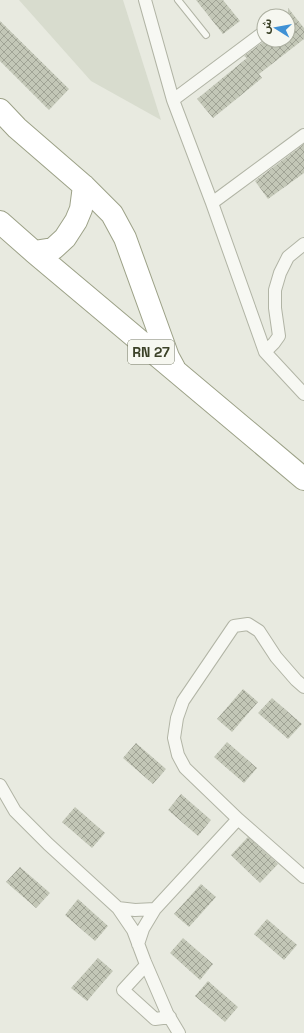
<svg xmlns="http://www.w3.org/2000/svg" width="304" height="1033" viewBox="0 0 304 1033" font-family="'Space Grotesk','Noto Sans Arabic',sans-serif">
	<defs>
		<pattern id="building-cross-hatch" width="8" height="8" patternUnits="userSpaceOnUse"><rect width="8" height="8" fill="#c3c7b7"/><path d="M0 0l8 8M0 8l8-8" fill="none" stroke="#a0a395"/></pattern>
	</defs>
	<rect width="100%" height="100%" fill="#e8eae0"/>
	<!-- built -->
	<path fill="#d8dcce" d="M 19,0 L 123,0 L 161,120 L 91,81 Z"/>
	<!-- building -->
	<path fill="url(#building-cross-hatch)" d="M 196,0 L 223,0 L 240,21 L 223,34 Z
		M 288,8 L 304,28 L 304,39 L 259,74 L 262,78 L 213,118 L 197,99 L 247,58 L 244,56 L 266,40 L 288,40 Z
		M 0,21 L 69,89 L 49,110 L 0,61 Z
		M 304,144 L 304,173 L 268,199 L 255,181 Z
		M 243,689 L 258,702 L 232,732 L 217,719 Z
		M 272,698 L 302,724 L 288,739 L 258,713 Z
		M 227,742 L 257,768 L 244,783 L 214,757 Z
		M 136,743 L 166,769 L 153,784 L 123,758 Z
		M 181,794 L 211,820 L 198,836 L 168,810 Z
		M 75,807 L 105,833 L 92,848 L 62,822 Z
		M 248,837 L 278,864 L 260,883 L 231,855 Z
		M 20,867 L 50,893 L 36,908 L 6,882 Z
		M 201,884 L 216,897 L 189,927 L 174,914 Z
		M 78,899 L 108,926 L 95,941 L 65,915 Z
		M 267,919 L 297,945 L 284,960 L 254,934 Z
		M 183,938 L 213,964 L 200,980 L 170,953 Z
		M 98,958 L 113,971 L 87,1001 L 71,988 Z
		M 208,981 L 238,1007 L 225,1022 L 195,996 Z"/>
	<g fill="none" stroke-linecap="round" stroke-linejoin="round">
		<defs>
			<path id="lane" d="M 178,0 L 206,35"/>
			<path id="street" d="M 145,0 L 173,100 L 212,203 L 265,352 L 304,394
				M 173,100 L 264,32
				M 212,203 L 304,135
				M 265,352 L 274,343 L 279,336 L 275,308 L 275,290 L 280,273 L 288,257 L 304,244
				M 304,687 L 296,680 L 276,657 L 259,631 L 248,624 L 234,626 L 183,701 L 177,718 L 174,738 L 178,755 L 185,768 L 238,819 L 304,877
				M 0,785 L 15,811 L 48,844 L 118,908 L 133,930 L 145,962 L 167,1013 L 179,1033
				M 118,908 L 135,910 L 155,909
				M 138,944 L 143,929 L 155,909 L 238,819
				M 146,965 L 123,990 L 155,1019 L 170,1017"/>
			<path id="highway" d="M 0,110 L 17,128 L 84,186 L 112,214 L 125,238 L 168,357 L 174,368
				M 0,222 L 34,252 L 304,479
				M 34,252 L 53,249 L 65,238 L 76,221 L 81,209 L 84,186"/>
		</defs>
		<!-- lane casing -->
		<use href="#lane" stroke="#b1b4a5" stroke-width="8"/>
		<!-- street casing -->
		<use href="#street" stroke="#b1b4a5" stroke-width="14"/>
		<!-- highway casing -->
		<use href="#highway" stroke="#9ca187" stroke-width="24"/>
		<!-- lane -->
		<use href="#lane" stroke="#f7f8f3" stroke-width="6"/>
		<!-- street -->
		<use href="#street" stroke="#f7f8f3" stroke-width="12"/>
		<!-- highway -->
		<use href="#highway" stroke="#fff" stroke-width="22"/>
	</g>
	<g text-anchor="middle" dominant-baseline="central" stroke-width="3" stroke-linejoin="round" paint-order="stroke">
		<!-- shield labels -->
		<rect fill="#f6f7f0" stroke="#747864" stroke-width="1" x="128" y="340" width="46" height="24" rx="3"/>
		<g font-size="14" font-weight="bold" fill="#3c4228">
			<text x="151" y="352">RN 27</text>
		</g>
	</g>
	<!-- north arrow -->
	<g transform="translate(276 28) rotate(281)"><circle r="19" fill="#f6f7f0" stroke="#acafa0"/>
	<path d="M0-3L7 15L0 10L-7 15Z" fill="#3f91d5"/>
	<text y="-6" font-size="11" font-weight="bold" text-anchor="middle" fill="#3c4228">ش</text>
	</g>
</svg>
